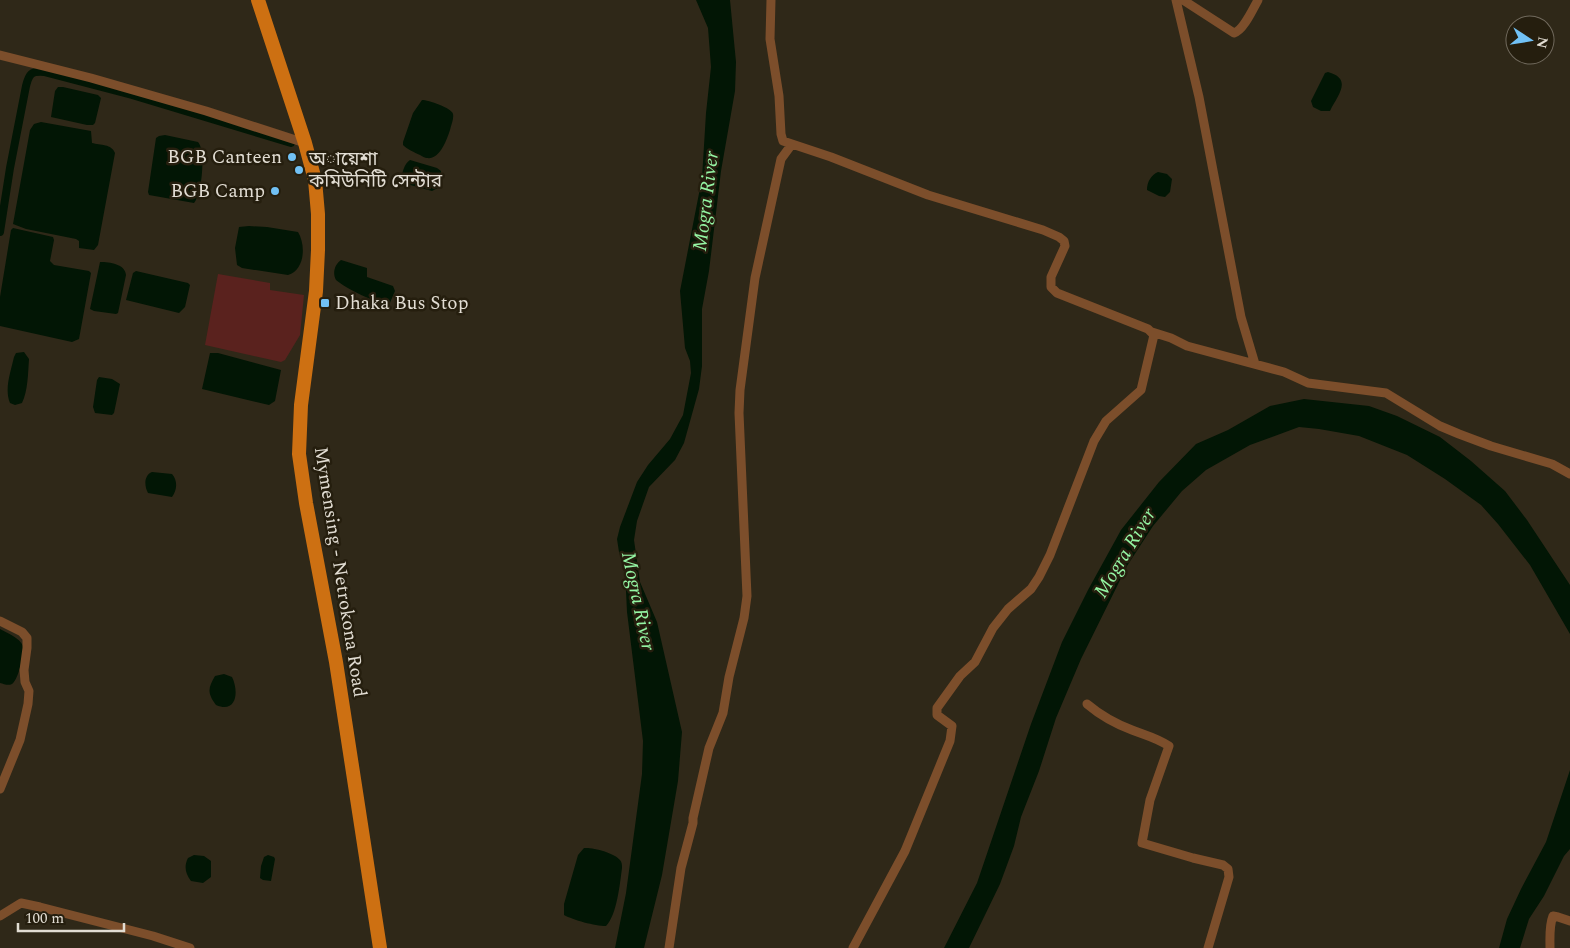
<svg xmlns="http://www.w3.org/2000/svg" width="1570" height="948" viewBox="0 0 1570 948" font-family="Spectral,'Noto Sans Bengali',serif">
	<rect width="100%" height="100%" fill="#2f2818"/>
	<!-- green -->
	<path fill="#5a221e" d="M 218,274 L 270,283 L 270,290 L 304,295 L 300,335 L 285,360 L 281,362 L 205,345 Z"/>
	<!-- water -->
	<path fill="#021605" d="M 696,0 L 730,0 L 736,62 L 735,91 L 721,171 L 709,271 L 702,309 L 702,366 L 699,389 L 684,443 L 675,460 L 649,487 L 637,521 L 634,540 L 640,582 L 657,622 L 682,732 L 678,781 L 662,875 L 644,948 L 615,948 L 626,893 L 642,774 L 643,741 L 627,612 L 625,570 L 619,552 L 617,539 L 620,527 L 637,482 L 648,465 L 670,439 L 683,415 L 691,373 L 690,361 L 685,348 L 680,291 L 702,178 L 706,113 L 711,67 L 708,28 Z
		M 1328,72 C 1353,79 1338,95 1330,111 L 1321,111 L 1313,107 L 1311,101 L 1325,73 Z
		M 58,87 L 63,87 L 98,95 L 101,98 L 95,123 L 93,125 L 87,125 L 51,117 L 55,91 Z
		M 422,100 C 428,100 452,108 453,114 C 454,119 451,125 450,130 C 447,139 440,160 427,158 C 425,158 422,156 420,155 C 414,152 408,150 403,145 L 403,142 L 413,113 Z
		M 41,122 L 91,131 L 92,143 C 100,145 112,144 115,153 L 98,245 L 94,250 L 79,248 L 79,241 L 76,239 L 26,229 L 13,224 L 30,130 L 34,124 Z
		M 165,135 L 198,142 C 206,150 202,195 194,203 L 149,195 L 148,192 L 156,138 L 159,136 Z
		M 410,160 L 437,168 L 441,171 L 441,176 L 438,188 L 432,191 L 403,183 L 401,180 C 402,173 404,164 410,160 Z
		M 1158,172 L 1167,174 L 1172,179 L 1170,192 L 1165,197 L 1159,196 L 1147,190 C 1147,182 1151,175 1158,172 Z
		M 249,226 L 267,227 L 298,232 C 306,245 305,270 288,275 L 242,268 L 237,265 L 235,248 L 239,227 Z
		M 13,228 L 53,237 L 54,240 L 50,261 L 54,265 L 89,271 L 91,273 L 79,339 L 72,342 L 0,326 L 0,297 L 11,230 Z
		M 341,260 L 367,268 L 367,277 L 393,286 L 395,291 L 389,305 C 378,304 345,288 336,280 C 332,273 335,264 341,260 Z
		M 100,262 C 110,262 125,264 126,275 L 118,313 L 116,314 L 94,311 L 90,309 Z
		M 136,271 L 188,283 L 190,285 L 185,307 L 179,313 L 126,300 L 133,273 Z
		M 24,352 L 29,359 C 28,373 28,391 22,403 L 15,405 L 10,403 C 4,389 11,371 14,357 L 16,353 Z
		M 210,353 L 218,353 L 281,370 L 275,401 L 269,405 L 202,389 Z
		M 99,377 L 112,379 L 120,384 L 114,413 L 112,415 L 95,413 L 93,407 L 97,380 Z
		M 1304,399 L 1369,406 L 1397,416 L 1440,437 L 1471,461 L 1505,491 L 1527,520 L 1570,585 L 1570,634 L 1530,565 L 1498,524 L 1481,505 L 1445,479 L 1407,455 L 1359,436 L 1319,429 L 1299,427 L 1250,445 L 1206,470 L 1182,491 L 1153,526 L 1127,566 L 1081,659 L 1056,718 L 1039,771 L 1021,817 L 1014,846 L 1000,884 L 969,948 L 944,948 L 977,883 L 1031,724 L 1062,642 L 1088,590 L 1121,530 L 1159,482 L 1196,444 L 1228,430 L 1270,406 Z
		M 152,472 L 172,474 C 178,481 177,490 172,497 L 148,493 C 144,486 144,475 152,472 Z
		M 0,629 C 7,633 20,638 23,646 C 25,652 18,681 12,684 C 8,686 4,684 0,683 Z
		M 224,674 L 232,677 C 239,691 237,714 216,705 C 207,693 208,688 215,676 Z
		M 1570,770 L 1570,849 L 1564,856 L 1544,896 L 1529,919 L 1520,948 L 1499,948 L 1507,919 L 1521,889 L 1546,842 Z
		M 584,848 C 592,847 615,853 620,860 C 622,862 622,865 622,868 C 620,883 617,915 606,926 C 595,926 573,920 564,915 L 564,904 L 578,855 Z
		M 194,855 L 204,856 L 211,861 L 211,877 L 203,883 L 191,881 C 185,873 184,866 188,858 Z
		M 268,855 L 274,857 L 275,859 L 271,881 L 263,880 L 260,878 L 261,866 L 264,857 Z"/>
	<g fill="none" stroke-linecap="round" stroke-linejoin="round">
		<!-- canal -->
		<path stroke="#021605" stroke-width="8" d="M 0,232 L 10,168 L 26,86 C 29,74 31,71 44,72 L 132,95 L 291,143"/>
		<!-- minor -->
		<path stroke="#7c4e2b" stroke-width="9" d="M 771,0 L 770,39 L 779,96 L 781,134 L 783,141 L 831,157 L 928,195 L 1043,230 L 1059,237 L 1064,241 L 1065,246 L 1051,277 L 1051,287 L 1057,293 L 1148,329 L 1154,335 L 1141,390 L 1106,421 L 1094,441 L 1050,555 L 1039,577 L 1031,589 L 1008,609 L 993,628 L 975,662 L 960,676 L 937,708 L 937,715 L 952,726 L 950,741 L 905,851 L 853,948
			M 1176,0 L 1199,97 L 1241,317 L 1255,364
			M 1183,0 L 1234,33 C 1243,31 1253,9 1258,0
			M 0,55 L 91,78 L 206,111 L 305,143
			M 1152,332 L 1171,338 L 1187,346 L 1284,372 L 1308,383 L 1386,393 L 1440,426 L 1459,434 L 1491,446 L 1552,464 L 1570,474
			M 0,621 L 22,632 L 27,638 L 27,648 L 24,670 L 25,682 L 29,691 L 28,704 L 20,740 L 0,789
			M 1087,704 C 1100,715 1116,724 1132,730 C 1145,735 1157,738 1169,746 L 1150,800 L 1142,843 L 1193,858 L 1223,865 L 1228,869 L 1229,877 L 1208,948
			M 0,916 L 21,903 L 40,907 L 153,936 L 190,948
			M 669,948 L 681,868 L 693,823 L 693,818 L 709,748 L 723,713 L 729,677 L 744,618 L 747,596 L 739,413 L 740,390 L 755,278 L 781,159 L 792,144
			M 1550,948 C 1550,937 1549,926 1553,916 L 1558,917 L 1570,921"/>
		<!-- primary -->
		<path stroke="#cd7012" stroke-width="14" d="M 258,0 L 305,143 L 315,180 L 318,214 L 318,250 L 316,291 L 301,405 L 299,454 L 306,503 L 336,662 L 380,948"/>
	</g>
	<!-- markers -->
	<g fill="#71c1f5" stroke="#251e0e" stroke-width="2">
		<circle cx="292" cy="157" r="5"/>
		<circle cx="299" cy="170" r="5"/>
		<circle cx="275" cy="191" r="5"/>
		<rect x="320" y="298" width="10" height="10" rx="2.5"/>
	</g>
	<g text-anchor="middle" dominant-baseline="central" stroke-width="5" stroke-linejoin="round" paint-order="stroke">
		<!-- poi labels -->
		<g font-size="19" fill="#e2ddd3" stroke="#251e0e" text-anchor="end">
			<text x="282" y="157">BGB Canteen</text>
			<text x="309" y="159" text-anchor="start">অায়েশা<tspan x="309" dy="22">কমিউনিটি সেন্টার</tspan></text>
			<text x="265" y="191">BGB Camp</text>
			<text x="335" y="303" text-anchor="start">Dhaka Bus Stop</text>
		</g>
		<!-- street labels -->
		<g font-size="19" fill="#e2ddd3" stroke="#251e0e">
			<text transform="translate(340 572) rotate(81)">Mymensing - Netrokona Road</text>
		</g>
		<!-- water labels -->
		<g font-size="20" font-style="italic" fill="#95f6a4" stroke="#251e0e">
			<text transform="translate(706 201) rotate(-83)">Mogra River</text>
			<text transform="translate(1125 553) rotate(-59)">Mogra River</text>
			<text transform="translate(638 601) rotate(78)">Mogra River</text>
		</g>
	</g>
	<!-- north arrow -->
	<g transform="translate(1530 40) rotate(102)"><circle r="24" fill="#251e0e" stroke="#716a5d"/>
	<path d="M0-4L9 19L0 12L-9 19Z" fill="#71c1f5"/>
	<text y="-8" font-size="14" font-weight="bold" text-anchor="middle" fill="#e2ddd3">N</text>
	</g>
	<!-- scale -->
	<path d="M18 923v8h106v-8" fill="none" stroke="#e2ddd3" stroke-width="2.5"/>
	<text x="25" y="923" font-size="15" fill="#e2ddd3" stroke="#251e0e" stroke-width="4" paint-order="stroke">100 m</text>
</svg>
